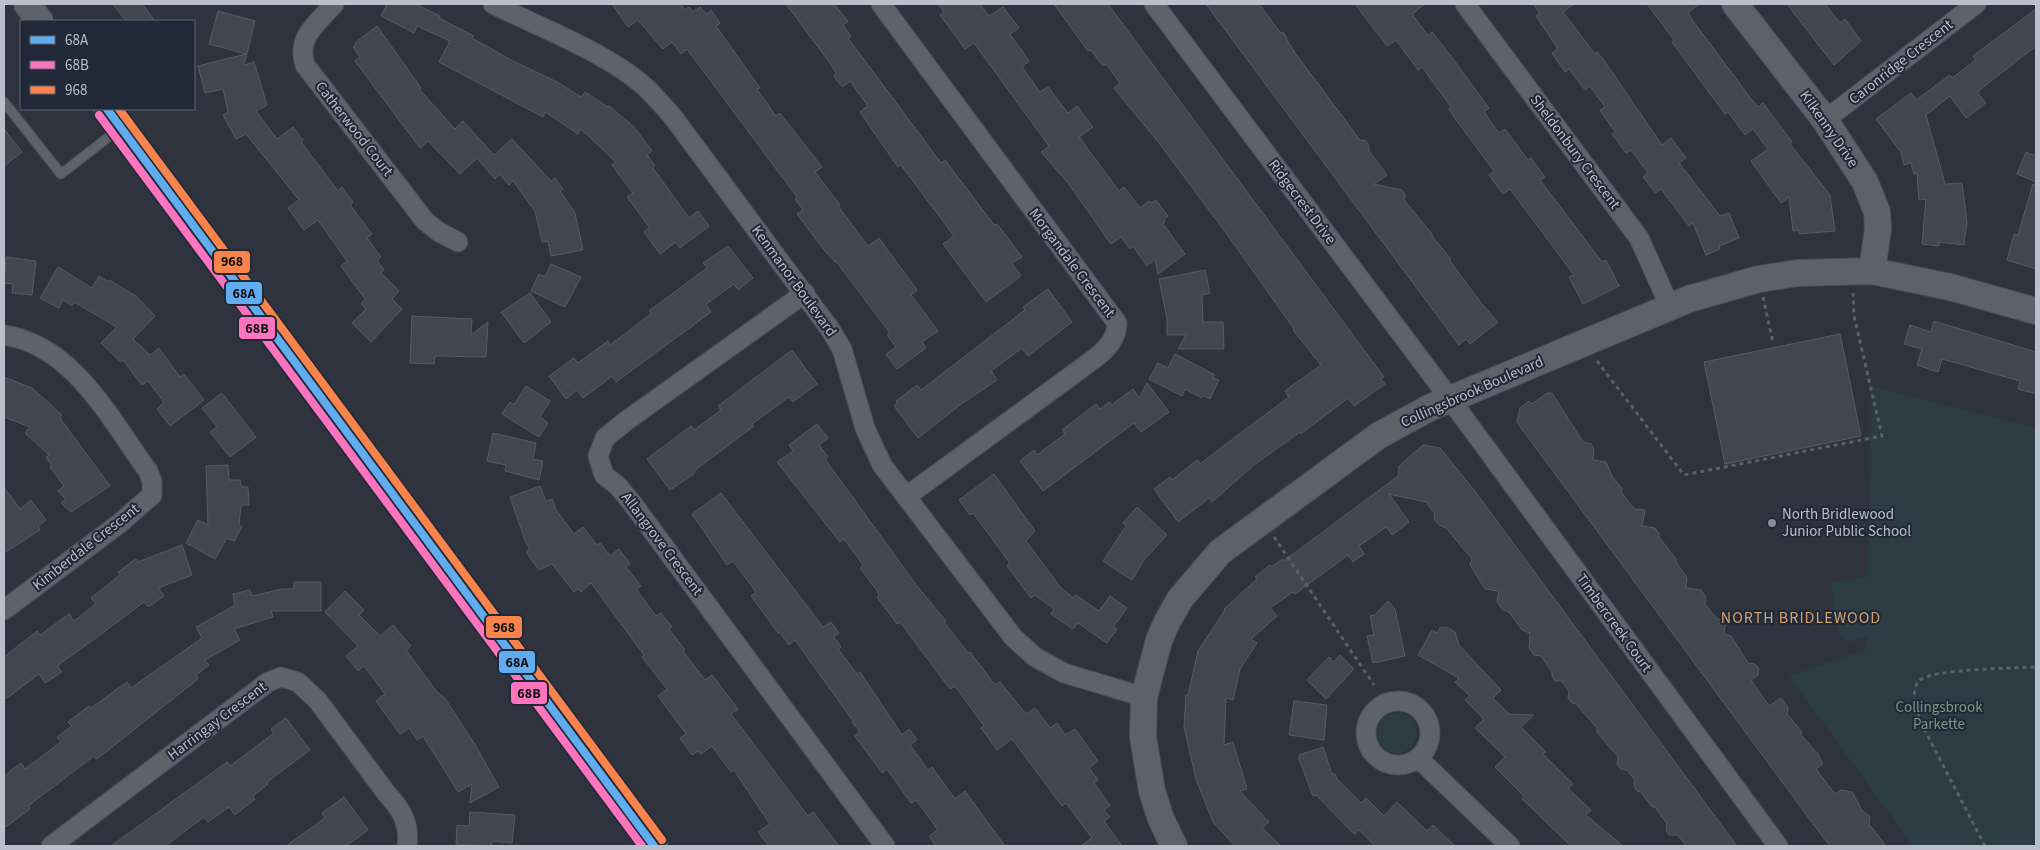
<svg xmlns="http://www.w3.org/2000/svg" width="2040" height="850" viewBox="0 0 2040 850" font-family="'Source Sans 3',sans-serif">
	<rect width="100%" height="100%" fill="#2e333d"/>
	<!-- green -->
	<path fill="#2b3d43" d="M 1871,386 L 2036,428 L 2036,846 L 1913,846 L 1789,676 L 1867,649 L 1867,637 L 1849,642 L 1837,632 L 1831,582 L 1868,577 Z
		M1377 733a20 20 0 1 1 40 0a20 20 0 1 1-40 0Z"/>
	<!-- building -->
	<path fill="#42474f" stroke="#575b64" d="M 113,4 L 142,4 L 155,21 L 126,21 Z
		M 387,4 L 415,4 L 440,16 L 439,18 L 474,36 L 472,38 L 509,59 L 559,83 L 581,97 L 585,92 L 608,107 L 609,106 L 634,127 L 652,151 L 647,155 L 655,166 L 653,168 L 689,218 L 698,211 L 709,226 L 680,248 L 676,242 L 660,254 L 644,232 L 650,228 L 627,197 L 633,193 L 612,165 L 616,162 L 581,129 L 578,134 L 545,112 L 543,117 L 439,62 L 450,41 L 417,26 L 414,33 L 381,16 Z
		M 612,4 L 680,4 L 685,10 L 689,7 L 693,12 L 700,7 L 706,14 L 711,10 L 720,23 L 716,26 L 760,88 L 757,89 L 776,116 L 780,113 L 822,167 L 815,172 L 840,205 L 838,206 L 868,246 L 879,238 L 917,290 L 911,295 L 938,331 L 922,342 L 926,348 L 897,369 L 886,354 L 896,347 L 887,335 L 890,333 L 836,261 L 835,262 L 824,250 L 797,214 L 803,210 L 795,199 L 797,197 L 687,49 L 681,54 L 672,42 L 663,49 L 638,20 L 628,27 Z
		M 786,4 L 834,4 L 848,21 L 843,25 L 851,36 L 848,38 L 941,163 L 945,160 L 994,225 L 997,224 L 1022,257 L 1012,263 L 1021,276 L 986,302 L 943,244 L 954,236 L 901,165 L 898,167 L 860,112 L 868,106 L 850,81 L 842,87 L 834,76 L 836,73 L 830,63 Z
		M 938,4 L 980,4 L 989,16 L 1003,7 L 1019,28 L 1010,34 L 1029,61 L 1022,67 L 1040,92 L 1048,87 L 1068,113 L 1077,106 L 1093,127 L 1079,137 L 1119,191 L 1124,187 L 1140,208 L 1149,201 L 1151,203 L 1156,200 L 1168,216 L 1164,220 L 1165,222 L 1163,224 L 1185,254 L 1158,274 L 1155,259 L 1147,266 L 1133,246 L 1130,249 L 1121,237 L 1111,244 L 1068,183 L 1041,152 L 1049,146 L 974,43 L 965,49 L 940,15 L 944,12 Z
		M 1054,4 L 1108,4 L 1384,377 L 1381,379 L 1385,384 L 1354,406 L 1348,398 L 1301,434 L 1300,432 L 1254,465 L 1212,502 L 1209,498 L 1178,522 L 1154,489 L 1170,477 L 1172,480 L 1197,460 L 1200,464 L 1234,438 L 1289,397 L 1285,391 L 1321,365 L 1293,330 L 1294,329 L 1229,237 L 1159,143 L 1114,88 L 1120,83 L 1107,65 L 1102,65 L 1094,54 L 1090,50 L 1088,51 Z
		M 1206,4 L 1259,4 L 1280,32 L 1284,33 L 1287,38 L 1287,40 L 1295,53 L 1360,140 L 1366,141 L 1369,146 L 1369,151 L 1387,175 L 1374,184 L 1402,190 L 1405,195 L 1404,200 L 1432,234 L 1432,236 L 1450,258 L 1450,261 L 1481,303 L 1498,322 L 1470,344 L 1466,339 L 1459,345 Z
		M 1355,4 L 1425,4 L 1412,14 L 1428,36 L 1432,32 L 1450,55 L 1489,108 L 1484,112 L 1499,133 L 1505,129 L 1528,160 L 1531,158 L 1545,177 L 1540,180 L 1602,262 L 1606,260 L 1619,286 L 1583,304 L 1569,277 L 1574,275 L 1510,189 L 1503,194 L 1489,175 L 1494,171 L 1454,117 L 1449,109 L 1451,107 L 1422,67 L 1418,70 L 1396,40 L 1387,46 Z
		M 1533,4 L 1574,4 L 1563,12 L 1595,54 L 1597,52 L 1603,59 L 1662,145 L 1671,138 L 1686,158 L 1679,163 L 1720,216 L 1729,213 L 1739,238 L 1719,246 L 1720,249 L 1706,255 L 1693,223 L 1689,226 L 1661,189 L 1656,193 L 1643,177 L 1648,173 L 1631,150 L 1626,153 L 1612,134 L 1615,132 L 1600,110 L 1605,107 L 1590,86 L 1585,90 L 1569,69 L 1565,72 L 1552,53 L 1558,49 L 1536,16 L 1540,13 Z
		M 1647,4 L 1700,4 L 1688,12 L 1693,21 L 1752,100 L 1758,107 L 1763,103 L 1792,142 L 1790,144 L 1830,195 L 1835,231 L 1799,234 L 1799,230 L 1793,231 L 1789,197 L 1781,203 L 1751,161 L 1768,149 L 1753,129 L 1745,135 L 1728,112 L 1725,114 L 1672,42 L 1674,40 Z
		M 1787,4 L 1825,4 L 1840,23 L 1845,19 L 1861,41 L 1834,65 Z
		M 2036,9 L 2036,46 L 1977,92 L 1986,103 L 1966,118 L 1950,96 L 1926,115 L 1945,184 L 1962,183 L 1967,222 L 1964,245 L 1939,242 L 1939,246 L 1922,244 L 1926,199 L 1919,200 L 1917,173 L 1914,174 L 1911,163 L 1904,165 L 1901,152 L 1876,119 L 1911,93 L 1916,100 L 1950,75 L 1952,78 L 1976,60 L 1973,56 Z
		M 218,11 L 255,21 L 244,65 L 254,62 L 267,105 L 256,111 L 277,139 L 293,127 L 303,140 L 301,142 L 338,191 L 342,187 L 353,202 L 350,205 L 372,234 L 367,238 L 381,257 L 377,260 L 384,270 L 381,273 L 399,291 L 392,299 L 402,309 L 371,342 L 352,323 L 366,309 L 361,304 L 365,299 L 341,266 L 347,261 L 318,220 L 304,230 L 288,208 L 299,200 L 246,134 L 236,139 L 223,115 L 228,112 L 223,89 L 205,93 L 198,66 L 246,54 L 209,44 Z
		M 377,26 L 421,88 L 419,89 L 455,129 L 463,121 L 494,155 L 512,139 L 551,181 L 555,178 L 563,189 L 560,191 L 575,213 L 583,250 L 551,256 L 548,241 L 542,242 L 535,211 L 513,181 L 509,185 L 500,174 L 495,179 L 477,158 L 460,174 L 428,141 L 420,148 L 355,61 L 360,57 L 353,47 L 356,44 L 355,43 Z
		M 4,129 L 22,152 L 4,166 Z
		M 2026,152 L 2036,156 L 2036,182 L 2017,174 Z
		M 2033,184 L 2036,185 L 2036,269 L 2007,260 L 2014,234 L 2018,235 Z
		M 728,246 L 753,278 L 738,290 L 734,284 L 706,304 L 711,312 L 616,382 L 612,376 L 583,398 L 577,390 L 566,399 L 549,376 L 574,358 L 578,363 L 608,341 L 610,345 L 651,314 L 649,311 L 707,268 L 703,263 Z
		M 6,257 L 36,261 L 32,295 L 12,293 L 13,284 L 4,283 Z
		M 551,264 L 581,277 L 565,307 L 531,291 L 539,274 L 545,277 Z
		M 58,267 L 92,288 L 99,276 L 108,282 L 109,280 L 136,296 L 155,316 L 133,339 L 150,355 L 159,348 L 180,377 L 184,374 L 204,400 L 170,426 L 157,409 L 164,402 L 148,381 L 142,385 L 123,360 L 121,362 L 101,343 L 117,327 L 74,302 L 72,306 L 63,300 L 59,308 L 40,298 Z
		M 1205,270 L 1210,293 L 1202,295 L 1203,322 L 1223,322 L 1224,349 L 1178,349 L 1186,335 L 1167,335 L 1167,318 L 1159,279 Z
		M 1048,289 L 1072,322 L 1028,356 L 1022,348 L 991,371 L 997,380 L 960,405 L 918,438 L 894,406 L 898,403 L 896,401 L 917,385 L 921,390 L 1025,310 L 1023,307 Z
		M 530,293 L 551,322 L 524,343 L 501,312 Z
		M 412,316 L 472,319 L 471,335 L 488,322 L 486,357 L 435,356 L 434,364 L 410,363 Z
		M 1934,321 L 2036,352 L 2036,394 L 2018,389 L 2020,381 L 1942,359 L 1938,372 L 1917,365 L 1922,349 L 1904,344 L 1910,325 L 1931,332 Z
		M 1840,334 L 1861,436 L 1725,464 L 1704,362 Z
		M 792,350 L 817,384 L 793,402 L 789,397 L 752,424 L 754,426 L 694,471 L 695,473 L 670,490 L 647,459 L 691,426 L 694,430 L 721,410 L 718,406 Z
		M 1175,354 L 1215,375 L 1213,378 L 1219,380 L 1210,399 L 1204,396 L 1202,398 L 1185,389 L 1182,396 L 1149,379 L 1158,363 L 1168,368 Z
		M 4,377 L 32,388 L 62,415 L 60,418 L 110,486 L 71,512 L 61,503 L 66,500 L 58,491 L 64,486 L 50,467 L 52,466 L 46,457 L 49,455 L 25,433 L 30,427 L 4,417 Z
		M 1147,383 L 1169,412 L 1141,432 L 1134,423 L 1043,491 L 1020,461 L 1034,450 L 1037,455 L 1065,434 L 1062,430 L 1096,404 L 1100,409 L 1109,402 L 1112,405 L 1133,389 L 1139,398 Z
		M 526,386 L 550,401 L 540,417 L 548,423 L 539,437 L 502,414 L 510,402 L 514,405 Z
		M 222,393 L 256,437 L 230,457 L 210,432 L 217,427 L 202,408 Z
		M 1547,393 L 1552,393 L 1583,442 L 1591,444 L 1594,449 L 1593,460 L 1606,462 L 1612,476 L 1622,489 L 1621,492 L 1634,509 L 1645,510 L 1642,526 L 1655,528 L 1659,534 L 1659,537 L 1676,559 L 1676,562 L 1687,578 L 1686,588 L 1701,590 L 1706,597 L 1705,604 L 1717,619 L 1722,620 L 1725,625 L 1724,634 L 1731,636 L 1748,663 L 1755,664 L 1759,669 L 1758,675 L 1751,680 L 1769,706 L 1781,698 L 1788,707 L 1787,714 L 1802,732 L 1801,735 L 1818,754 L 1823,764 L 1816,769 L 1835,794 L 1841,790 L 1852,792 L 1862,810 L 1870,817 L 1869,824 L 1886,846 L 1830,846 L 1822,836 L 1519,425 L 1517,422 L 1520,408 L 1529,401 L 1532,404 Z
		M 817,424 L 828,438 L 819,445 L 828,457 L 825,459 L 917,586 L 946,621 L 944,622 L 968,653 L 970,652 L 995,685 L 1000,682 L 1026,714 L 1035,708 L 1050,728 L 1057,723 L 1065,735 L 1075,729 L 1098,761 L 1089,768 L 1098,780 L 1094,783 L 1110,805 L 1104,810 L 1110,817 L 1104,821 L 1122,846 L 1081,846 L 1092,838 L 1066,803 L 1062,806 L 1012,739 L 997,750 L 981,728 L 984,726 L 955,686 L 950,689 L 900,622 L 897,624 L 877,597 L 879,595 L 878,592 L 860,568 L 863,565 L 844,539 L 840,542 L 777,462 L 793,451 L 789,445 Z
		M 493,433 L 536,443 L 533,459 L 543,461 L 539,480 L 505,471 L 506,465 L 487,461 Z
		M 1423,445 L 1440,448 L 1474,490 L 1737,846 L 1686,846 L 1678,835 L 1669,835 L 1666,830 L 1667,824 L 1655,807 L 1652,807 L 1641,792 L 1637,791 L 1634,786 L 1635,780 L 1627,770 L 1621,769 L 1617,764 L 1618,757 L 1597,732 L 1597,728 L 1576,704 L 1572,703 L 1568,698 L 1569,691 L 1562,681 L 1555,681 L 1552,676 L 1552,672 L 1541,656 L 1534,655 L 1529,648 L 1530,633 L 1522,630 L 1509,612 L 1503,610 L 1497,602 L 1499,591 L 1485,589 L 1470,565 L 1472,559 L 1446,528 L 1439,525 L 1434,519 L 1435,514 L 1426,502 L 1389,494 L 1409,522 L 1392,535 L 1386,527 L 1359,546 L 1364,554 L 1353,562 L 1348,555 L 1295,594 L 1293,592 L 1270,608 L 1277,616 L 1251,639 L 1257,643 L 1240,669 L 1233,700 L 1226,698 L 1224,745 L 1233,742 L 1247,789 L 1240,791 L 1269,822 L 1262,828 L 1281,846 L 1235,846 L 1213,822 L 1196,779 L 1184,727 L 1186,695 L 1188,695 L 1198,651 L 1225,610 L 1224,609 L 1257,579 L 1255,577 L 1270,565 L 1271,567 L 1283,559 L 1284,561 L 1398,476 L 1399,466 Z
		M 228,465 L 229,480 L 240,480 L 241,487 L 248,487 L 249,505 L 241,505 L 239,525 L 242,527 L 234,541 L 227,538 L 215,559 L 186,543 L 198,520 L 208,525 L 206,466 Z
		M 994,474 L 1035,531 L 1026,541 L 1061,588 L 1074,598 L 1076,595 L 1099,611 L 1110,596 L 1127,608 L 1113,627 L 1117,629 L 1107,643 L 1078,623 L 1073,629 L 1051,614 L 1054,609 L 1035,595 L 1031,598 L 1007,566 L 1010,563 L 973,513 L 970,515 L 959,500 Z
		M 540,486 L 546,501 L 552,499 L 556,510 L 574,534 L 583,527 L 597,545 L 600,543 L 610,556 L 619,549 L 630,564 L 626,567 L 641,586 L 636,589 L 656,616 L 661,613 L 672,627 L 669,629 L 685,650 L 683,651 L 705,680 L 712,675 L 738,709 L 731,714 L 808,816 L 813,812 L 839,846 L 769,846 L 758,832 L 770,824 L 734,770 L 731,772 L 712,746 L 701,754 L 698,751 L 692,755 L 680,738 L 686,734 L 658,696 L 667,689 L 642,657 L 644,655 L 591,583 L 581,592 L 579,589 L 574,592 L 552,564 L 539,570 L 526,552 L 530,549 L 526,543 L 510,497 Z
		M 4,487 L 20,509 L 31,500 L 46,520 L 38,526 L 40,530 L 4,553 Z
		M 721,493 L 823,627 L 831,622 L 839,633 L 834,637 L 841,647 L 838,649 L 857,674 L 860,672 L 902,735 L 909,729 L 917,740 L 910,745 L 928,770 L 932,767 L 955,799 L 965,791 L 1005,846 L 936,846 L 929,836 L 938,830 L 925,812 L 916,800 L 911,803 L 887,769 L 882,773 L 855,736 L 860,732 L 852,722 L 853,721 L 795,640 L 789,645 L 780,633 L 778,633 L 751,596 L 756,592 L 733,561 L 727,565 L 692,514 Z
		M 1137,507 L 1167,535 L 1144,560 L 1132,580 L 1103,561 L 1126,526 L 1123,523 Z
		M 182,545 L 192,575 L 158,588 L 164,596 L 148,607 L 144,602 L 104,632 L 57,666 L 62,672 L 45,683 L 39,674 L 4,700 L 4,657 L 37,631 L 40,635 L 69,614 L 74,621 L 96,604 L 91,598 L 120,575 L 118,572 L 136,559 L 138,562 Z
		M 294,582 L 321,582 L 321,611 L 271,611 L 273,617 L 234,629 L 240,640 L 205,660 L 209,665 L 196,675 L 198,679 L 97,759 L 94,756 L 28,806 L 30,809 L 4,828 L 4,776 L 21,763 L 25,769 L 61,742 L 57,737 L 72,726 L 68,722 L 89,706 L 91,708 L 127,682 L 131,688 L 202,638 L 196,627 L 235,605 L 233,594 L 250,590 L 252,596 L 282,589 L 294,589 Z
		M 345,591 L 364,610 L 359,615 L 380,636 L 393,625 L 411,646 L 406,650 L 437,692 L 444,697 L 474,743 L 499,787 L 470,803 L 472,784 L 458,792 L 423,736 L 417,740 L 409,728 L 400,734 L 376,701 L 385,694 L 364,666 L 358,671 L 346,656 L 358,646 L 325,612 Z
		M 1388,601 L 1395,609 L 1405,656 L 1373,663 L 1367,636 L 1374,635 L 1370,616 L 1375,615 Z
		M 1446,627 L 1455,632 L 1459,645 L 1501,690 L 1493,698 L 1509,714 L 1534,715 L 1521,727 L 1546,752 L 1543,754 L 1573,784 L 1568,788 L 1591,810 L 1586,815 L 1623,846 L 1571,846 L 1522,799 L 1524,796 L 1495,767 L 1505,757 L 1475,728 L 1484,719 L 1465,700 L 1470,696 L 1455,682 L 1459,678 L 1418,655 L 1432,630 L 1437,633 L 1440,628 Z
		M 1340,655 L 1354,669 L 1326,699 L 1307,680 L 1329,657 L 1334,662 Z
		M 1294,701 L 1327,705 L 1324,740 L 1289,735 Z
		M 286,718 L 310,750 L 267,782 L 268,784 L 253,796 L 255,799 L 235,815 L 229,807 L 208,822 L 204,817 L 165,846 L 111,846 L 227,762 L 230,766 L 274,733 L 271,729 Z
		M 1323,747 L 1332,774 L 1335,774 L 1337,779 L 1361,803 L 1366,798 L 1384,816 L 1397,802 L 1427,831 L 1433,825 L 1455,846 L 1375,846 L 1359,830 L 1354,834 L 1316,795 L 1313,796 L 1299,759 L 1299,755 Z
		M 344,797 L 368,830 L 346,846 L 286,846 L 325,818 L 322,813 Z
		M 470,812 L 515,815 L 512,843 L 492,841 L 491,846 L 456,844 L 457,825 L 469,826 Z"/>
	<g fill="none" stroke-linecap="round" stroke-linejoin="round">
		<defs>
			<path id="lane" d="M 4,102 L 61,174 L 119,129"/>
			<path id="street" d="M 334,4 C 317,24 296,37 305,65 L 425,221 L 439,232 L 458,242
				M 493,4 C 539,27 607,53 644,86 C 655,96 664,107 673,117 L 830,329 L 842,349 L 865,428 L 882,465 L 1013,637 L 1035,657 L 1064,673 L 1144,697
				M 881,4 L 1117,323 C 1117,339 1106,350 1094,359 L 907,496
				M 1154,4 L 1450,399 L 1778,846
				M 1465,4 L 1639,238 L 1670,307
				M 1825,120 L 1976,4
				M 805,293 L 626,421 L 605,438 L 598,456 L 604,475 L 618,486 L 632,503 L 885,846
				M 4,335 C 73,345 110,419 148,471 L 152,481 L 152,495 L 120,523 L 4,610
				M1366 733a32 32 0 1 1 64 0a32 32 0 1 1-64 0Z
				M 1418,758 L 1510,846
				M 51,846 L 268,682 L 281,677 L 298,682 L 318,701 L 387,794 C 402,810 410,824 407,846"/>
			<path id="secondary" d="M 27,4 L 40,21
				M 1735,4 L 1825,120 L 1865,182 L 1877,212 L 1878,229 L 1872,271
				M 107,109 L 654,846
				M 1174,846 L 1161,819 L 1152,791 L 1143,737 L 1144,697 L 1159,640 L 1167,622 L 1180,599 L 1220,552 L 1378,436 L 1429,408 L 1689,299 L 1759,279 L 1798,273 L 1872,271 L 1950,287 L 2036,311"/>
		</defs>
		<!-- lane casing -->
		<use href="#lane" stroke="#4b4e55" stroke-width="11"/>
		<!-- street casing -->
		<use href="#street" stroke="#4b4e55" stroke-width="21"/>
		<!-- secondary casing -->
		<use href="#secondary" stroke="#4b4e55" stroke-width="28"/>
		<!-- path -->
		<path stroke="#5c6167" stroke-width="3" stroke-dasharray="4 4" stroke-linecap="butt" d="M 1763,297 L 1773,343
			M 1597,361 L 1684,475 L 1882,436 L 1854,316 L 1853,293
			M 1274,537 L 1374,685
			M 1985,846 L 1920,721 C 1917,709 1909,689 1920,680 C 1933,669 2015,668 2036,667"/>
		<!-- lane -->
		<use href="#lane" stroke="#5e626a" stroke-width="9"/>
		<!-- street -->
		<use href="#street" stroke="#5e626a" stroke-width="19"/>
		<!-- secondary -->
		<use href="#secondary" stroke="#5d6169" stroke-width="26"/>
		<defs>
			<path id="bus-1" d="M 107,109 L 654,846"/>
			<path id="bus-2" d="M 99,115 L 642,846"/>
			<path id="bus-3" d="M 119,109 L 662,840"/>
		</defs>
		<!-- bus-1 casing -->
		<use href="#bus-1" stroke="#212838" stroke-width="11"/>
		<!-- bus-2 casing -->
		<use href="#bus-2" stroke="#212838" stroke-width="11"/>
		<!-- bus-3 casing -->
		<use href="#bus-3" stroke="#212838" stroke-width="11"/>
		<!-- bus-1 -->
		<use href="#bus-1" stroke="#60acee" stroke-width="8"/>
		<!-- bus-2 -->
		<use href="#bus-2" stroke="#fc73be" stroke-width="8"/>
		<!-- bus-3 -->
		<use href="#bus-3" stroke="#f8844c" stroke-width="8"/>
	</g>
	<!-- markers -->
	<circle fill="#898e9a" stroke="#212838" stroke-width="2" cx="1772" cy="523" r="5"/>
	<g text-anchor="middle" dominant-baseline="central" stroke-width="4" stroke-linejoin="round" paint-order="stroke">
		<!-- street labels -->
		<g font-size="15" fill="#babfcc" stroke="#212838">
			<text transform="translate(1901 62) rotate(-38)">Caronridge Crescent</text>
			<text transform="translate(354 129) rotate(52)">Catherwood Court</text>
			<text transform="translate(1829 129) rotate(55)">Kilkenny Drive</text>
			<text transform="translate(1575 152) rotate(53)">Sheldonbury Crescent</text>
			<text transform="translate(1302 202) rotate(53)">Ridgecrest Drive</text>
			<text transform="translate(1072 263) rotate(53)">Morgandale Crescent</text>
			<text transform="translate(794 281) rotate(54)">Kenmanor Boulevard</text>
			<text transform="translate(1472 392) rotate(-24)">Collingsbrook Boulevard</text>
			<text transform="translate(662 544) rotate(53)">Allangrove Crescent</text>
			<text transform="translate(86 547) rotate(-38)">Kimberdale Crescent</text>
			<text transform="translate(1614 623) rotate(54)">Timbercreek Court</text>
			<text transform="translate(217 721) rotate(-37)">Harringay Crescent</text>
		</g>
		<!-- poi labels -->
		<g font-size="15" fill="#babfcc" stroke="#212838" text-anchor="start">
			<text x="1782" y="514">North Bridlewood<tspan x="1782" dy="17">Junior Public School</tspan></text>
		</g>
		<!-- park labels -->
		<g font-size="15" fill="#729c7f" stroke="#212838">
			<text x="1939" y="707">Collingsbrook<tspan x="1939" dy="17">Parkette</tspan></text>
		</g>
		<!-- neighbourhood labels -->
		<g font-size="16" letter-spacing="1" fill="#d4a36d" stroke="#212838">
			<text x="1801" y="618">NORTH BRIDLEWOOD</text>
		</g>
	</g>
	<g stroke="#212838" stroke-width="2">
		<rect x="213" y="250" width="38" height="24" rx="5" fill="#f8844c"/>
		<rect x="225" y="281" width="38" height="24" rx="5" fill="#60acee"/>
		<rect x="238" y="316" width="38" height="24" rx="5" fill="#fc73be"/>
		<rect x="485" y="615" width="38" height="24" rx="5" fill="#f8844c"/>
		<rect x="498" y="650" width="38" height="24" rx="5" fill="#60acee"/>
		<rect x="510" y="681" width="38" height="24" rx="5" fill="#fc73be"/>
	</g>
	<g font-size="14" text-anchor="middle" font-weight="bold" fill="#111">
		<text x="232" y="266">968</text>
		<text x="244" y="298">68A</text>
		<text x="257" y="333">68B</text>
		<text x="504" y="632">968</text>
		<text x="517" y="667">68A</text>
		<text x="529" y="698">68B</text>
	</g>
	<!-- border -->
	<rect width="2040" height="850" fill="none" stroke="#babfcc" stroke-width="10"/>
	<!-- legend -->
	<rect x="20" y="20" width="175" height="90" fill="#212838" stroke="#5e6473"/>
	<rect x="30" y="36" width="25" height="8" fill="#60acee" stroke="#5e6473"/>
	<text x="65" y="45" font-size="15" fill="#babfcc">68A</text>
	<rect x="30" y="61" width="25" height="8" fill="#fc73be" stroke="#5e6473"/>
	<text x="65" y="70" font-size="15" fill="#babfcc">68B</text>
	<rect x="30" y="86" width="25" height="8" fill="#f8844c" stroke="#5e6473"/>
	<text x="65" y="95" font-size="15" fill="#babfcc">968</text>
</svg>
